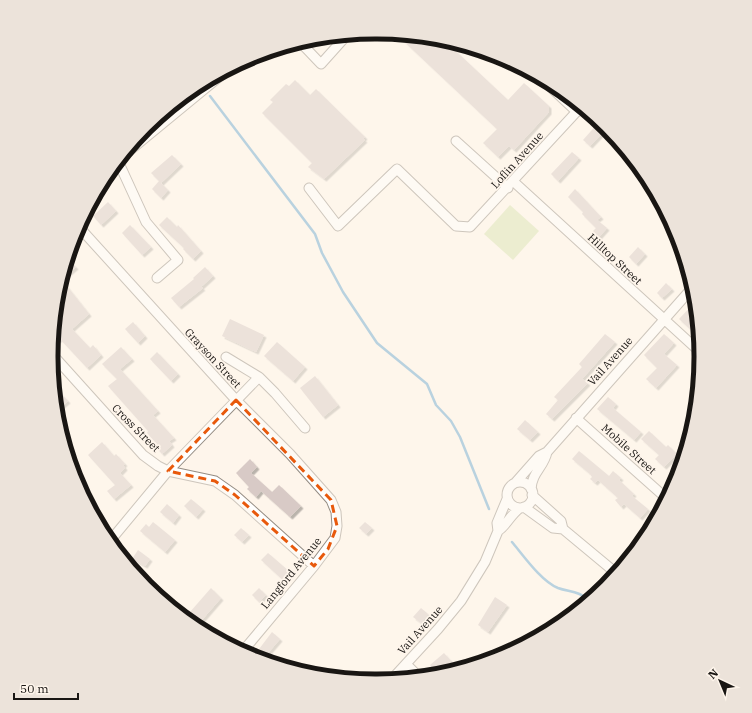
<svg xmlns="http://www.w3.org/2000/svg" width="752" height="713" viewBox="0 0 752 713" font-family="'IBM Plex Serif',serif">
	<defs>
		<filter id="shadow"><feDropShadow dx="2.5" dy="2.5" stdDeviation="0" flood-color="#0004"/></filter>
	</defs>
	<rect width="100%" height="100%" fill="#fef5eb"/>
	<!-- green -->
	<path fill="#d8e2b0" d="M 510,205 L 539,231 L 513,260 L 484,234 Z"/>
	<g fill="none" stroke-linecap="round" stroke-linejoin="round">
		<!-- stream -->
		<path stroke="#67a6d0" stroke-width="2.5" d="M 210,96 L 315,234 L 322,253 L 343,292 L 377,343 L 427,384 L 436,405 L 451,421 L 460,437 L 489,509
			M 512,542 C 523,555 541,581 558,588 C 569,592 579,591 589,600"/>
	</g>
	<!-- building -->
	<path fill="#d8cac6" filter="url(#shadow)" d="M 396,34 L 444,40 L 508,100 L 524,83 L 549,106 L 549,112 L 514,150 L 509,146 L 498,157 L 483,143 L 497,129 Z
		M 295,80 L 310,95 L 316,89 L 365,137 L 363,139 L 365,140 L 324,179 L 308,167 L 312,163 L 262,113 L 273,102 L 270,100 L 286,84 L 289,86 Z
		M 599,122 L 607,128 L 590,146 L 583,140 Z
		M 572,152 L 579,158 L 558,181 L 551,174 Z
		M 172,155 L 181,164 L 161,183 L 168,190 L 161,198 L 152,189 L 159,181 L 151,173 Z
		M 575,189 L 601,217 L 597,220 L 607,228 L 599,237 L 593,231 L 596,228 L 582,214 L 583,212 L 568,197 Z
		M 108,202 L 116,211 L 101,225 L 93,216 Z
		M 167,217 L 177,227 L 178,225 L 201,251 L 193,259 L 183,249 L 184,248 L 159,225 Z
		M 130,225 L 151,247 L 142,255 L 122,233 Z
		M 638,247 L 645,254 L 636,264 L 629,257 Z
		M 70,261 L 76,267 L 62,279 L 67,264 Z
		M 205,267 L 213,276 L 201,287 L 203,288 L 179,307 L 171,298 L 194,279 L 193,278 Z
		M 62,280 L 89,314 L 72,329 L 90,348 L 93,345 L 101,355 L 87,368 L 60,339 L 53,345 L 58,293 Z
		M 666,283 L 672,289 L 662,298 L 657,293 Z
		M 695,302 L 697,324 L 691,330 L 679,319 Z
		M 230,319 L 264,335 L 256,352 L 222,336 Z
		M 133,322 L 145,336 L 138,343 L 125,329 Z
		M 605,334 L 615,342 L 582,379 L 588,383 L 552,419 L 546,414 L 558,400 L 554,397 L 582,367 L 579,364 Z
		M 664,334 L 674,343 L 664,354 L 677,365 L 656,388 L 646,379 L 657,368 L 644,355 Z
		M 277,342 L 305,367 L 293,381 L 264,356 Z
		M 121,347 L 132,359 L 120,369 L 158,411 L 153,415 L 174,438 L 169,441 L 172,445 L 162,454 L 155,446 L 157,444 L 147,433 L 148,431 L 108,386 L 117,379 L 102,364 Z
		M 157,352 L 178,374 L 171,381 L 150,359 Z
		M 315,376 L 338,405 L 323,417 L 300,388 Z
		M 54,386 L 68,401 L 61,407 L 56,401 Z
		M 608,397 L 616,404 L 613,408 L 641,432 L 634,440 L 597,409 Z
		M 525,420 L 538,432 L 530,440 L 517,429 Z
		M 649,431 L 666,447 L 668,445 L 677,454 L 664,467 L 655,459 L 659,455 L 641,439 Z
		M 102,442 L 114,456 L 116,454 L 125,464 L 123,465 L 125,468 L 120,473 L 131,485 L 114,499 L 107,491 L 115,485 L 88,455 Z
		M 579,451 L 609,476 L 613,471 L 621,478 L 619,480 L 634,494 L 632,496 L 648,509 L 640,518 L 624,504 L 621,507 L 615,500 L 618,498 L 598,480 L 595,483 L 590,479 L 592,477 L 590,474 L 572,459 Z
		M 250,459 L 257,467 L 251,473 L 272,492 L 279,485 L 301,506 L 290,517 L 261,491 L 256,497 L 247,489 L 249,487 L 236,473 Z
		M 191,499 L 203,509 L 196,517 L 184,506 Z
		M 167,504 L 179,515 L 173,523 L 160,512 Z
		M 153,522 L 175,540 L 165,552 L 140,531 L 146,524 L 149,527 Z
		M 365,522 L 372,528 L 366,534 L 359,528 Z
		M 241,528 L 249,535 L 242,542 L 234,535 Z
		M 138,550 L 150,559 L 145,566 L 132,559 Z
		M 268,553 L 290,572 L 283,580 L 261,560 Z
		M 211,588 L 221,598 L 201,621 L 190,612 Z
		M 259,588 L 266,595 L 259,602 L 252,595 Z
		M 495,597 L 507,605 L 488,632 L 478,625 Z
		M 421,608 L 428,614 L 421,623 L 413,617 Z
		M 272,632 L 280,639 L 268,653 L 270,655 L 265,660 L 253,657 Z
		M 444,653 L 451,661 L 437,675 L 430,665 Z"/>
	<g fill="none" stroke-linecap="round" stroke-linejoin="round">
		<defs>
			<path id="minor" d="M 300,42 L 321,64 L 347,35
				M 543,80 L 577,112
				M 456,141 L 508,188
				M 123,156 L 230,68
				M 118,161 L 146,222 L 178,260 L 157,278
				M 514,182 L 700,352
				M 309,188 L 338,226 L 397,169 L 456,226 L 470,227 L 581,107
				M 79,227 L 236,400 L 290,454 L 331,500 L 336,512 L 337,526 L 335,538 L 314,566 L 243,651
				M 52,354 L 143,455 L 158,466 L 168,471 L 215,481 L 235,495 L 314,566
				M 226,357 L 259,377 L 275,393 L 305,428
				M 576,418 L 666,498
				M 516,482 L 539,456 L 547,452 L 693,287
				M507 495a13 13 0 1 1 26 0a13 13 0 1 1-26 0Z
				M 531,489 C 532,472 544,467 547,452
				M 532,495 L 561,521 L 563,529 L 616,573
				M 524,507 L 553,528 L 563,529
				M 498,531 C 507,525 510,515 520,508
				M 110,541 L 168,471 L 259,377
				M 406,664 L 419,677
				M 392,679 L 438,629 L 461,601 L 485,562 L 498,531 L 497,523 L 507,499"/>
		</defs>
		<!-- minor casing -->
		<use href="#minor" stroke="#948c83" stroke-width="11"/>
		<!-- minor -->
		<use href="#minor" stroke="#fff" stroke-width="9"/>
	</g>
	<!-- marked area -->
	<path d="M0 0H752V713H0ZM 236,400 L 331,500 L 337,526 L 328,549 L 314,566 L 235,495 L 215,481 L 168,471 Z" fill="#fef5eb" fill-opacity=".55" fill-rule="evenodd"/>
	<path fill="none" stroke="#e8590c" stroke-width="3" stroke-dasharray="8 5" stroke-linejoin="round" d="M 236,400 L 331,500 L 337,526 L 328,549 L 314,566 L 235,495 L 215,481 L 168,471 Z"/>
	<g text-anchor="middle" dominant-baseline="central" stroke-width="3.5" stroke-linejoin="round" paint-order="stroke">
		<!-- street labels -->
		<g font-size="11" fill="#191613" stroke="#fef5eb">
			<text transform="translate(517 160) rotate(-48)">Loflin Avenue</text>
			<text transform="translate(615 259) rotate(43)">Hilltop Street</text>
			<text transform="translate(213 358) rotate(47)">Grayson Street</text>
			<text transform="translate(610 361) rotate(-48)">Vail Avenue</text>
			<text transform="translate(136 428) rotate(45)">Cross Street</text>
			<text transform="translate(629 449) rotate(42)">Mobile Street</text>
			<text transform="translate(291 573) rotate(-51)">Langford Avenue</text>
			<text transform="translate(420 630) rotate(-48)">Vail Avenue</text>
		</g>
	</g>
	<!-- crop -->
	<path d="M0 0H752V713H0ZM375 39H377A317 317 0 0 1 694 356V357A317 317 0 0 1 377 674H375A317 317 0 0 1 58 357V356A317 317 0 0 1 375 39Z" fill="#ece3da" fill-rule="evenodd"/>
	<path fill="none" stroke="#191613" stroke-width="5" d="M375 39H377A317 317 0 0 1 694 356V357A317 317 0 0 1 377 674H375A317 317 0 0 1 58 357V356A317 317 0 0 1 375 39Z"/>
	<!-- north arrow -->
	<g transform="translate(720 681) rotate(316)" stroke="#fef5eb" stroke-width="3" paint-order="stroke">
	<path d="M0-3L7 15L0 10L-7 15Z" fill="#191613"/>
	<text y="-6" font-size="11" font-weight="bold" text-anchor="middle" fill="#191613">N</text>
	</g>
	<!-- scale -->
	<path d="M14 693v6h64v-6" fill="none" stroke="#191613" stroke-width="2"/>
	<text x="20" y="693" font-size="12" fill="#191613" stroke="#fef5eb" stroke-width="3" paint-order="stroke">50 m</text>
</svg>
